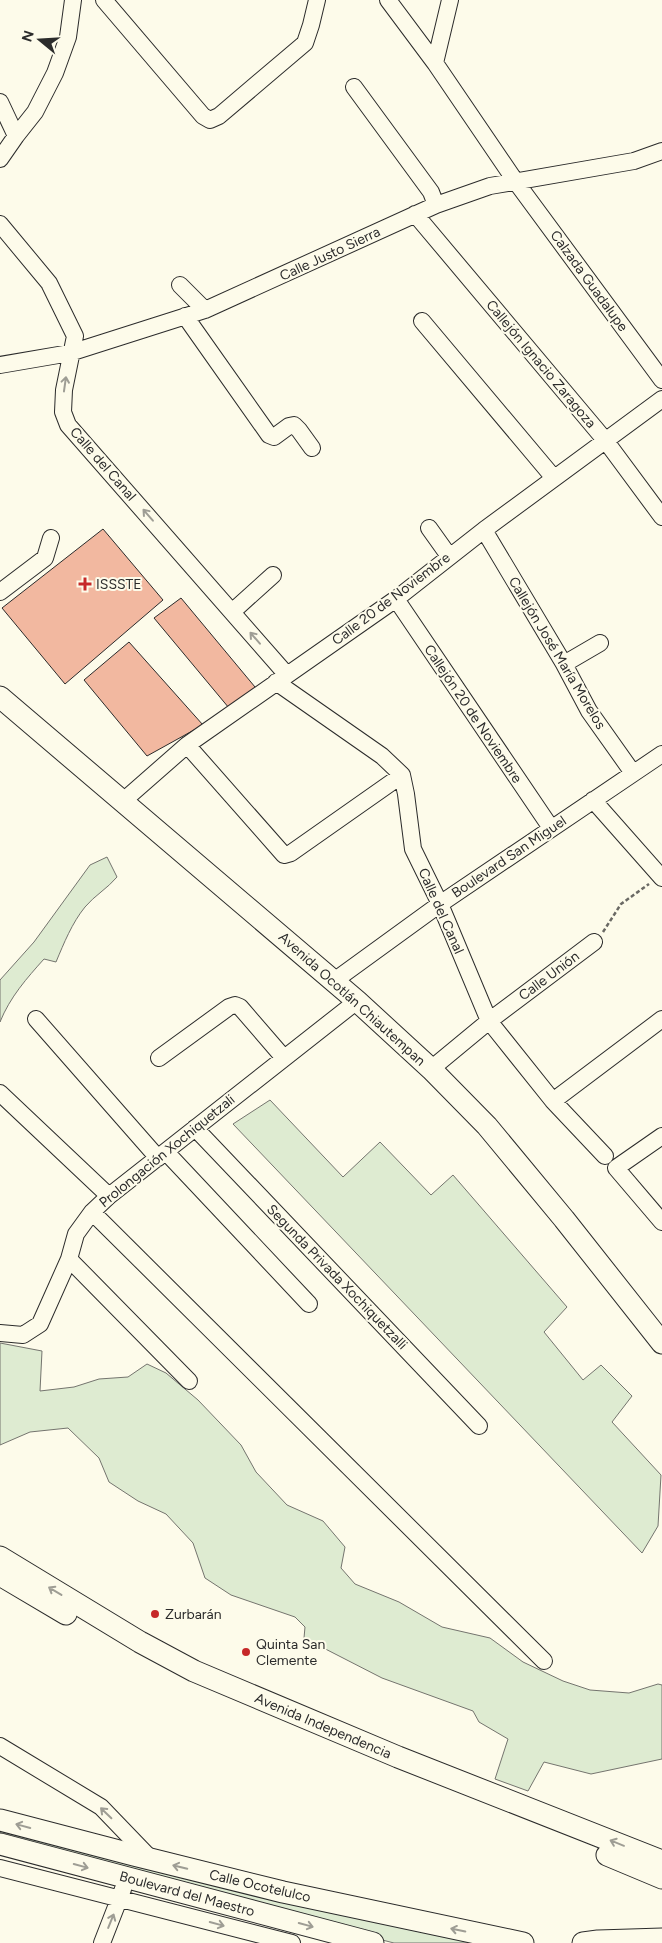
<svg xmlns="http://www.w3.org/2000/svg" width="662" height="1943" viewBox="0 0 662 1943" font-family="Figtree,sans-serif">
	<rect width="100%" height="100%" fill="#fdfbea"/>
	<!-- green -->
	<path fill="#deebd1" stroke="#74746e" d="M 107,857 L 117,877 C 108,888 94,896 85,907 C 72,923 64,943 56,962 L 44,959 C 27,978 10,997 0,1022 L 0,980 L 34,942 L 90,865 Z
		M 270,1100 L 343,1177 L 380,1142 L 431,1195 L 453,1175 L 567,1307 L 544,1332 L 583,1380 L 601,1365 L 632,1396 L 612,1422 L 661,1475 L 658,1526 L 642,1553 L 233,1124 Z
		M 0,1343 L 42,1351 L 40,1391 L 74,1387 L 99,1379 L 128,1377 L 147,1364 L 166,1373 L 198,1400 L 241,1445 L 256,1472 L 287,1505 L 323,1521 L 345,1547 L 341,1568 L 355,1584 L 399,1602 L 442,1627 L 490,1638 L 523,1662 L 563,1681 L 590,1690 L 629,1693 L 658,1684 L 662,1685 L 662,1759 L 591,1774 L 544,1762 L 528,1791 L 495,1779 L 508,1739 L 479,1722 L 473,1711 L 382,1678 L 304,1638 L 305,1627 L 295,1617 L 231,1595 L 205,1578 L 193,1543 L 166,1514 L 138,1501 L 109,1482 L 99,1458 L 68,1428 L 30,1432 L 0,1445 Z
		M 0,1829 L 488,1943 L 394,1943 L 0,1842 Z"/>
	<!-- building -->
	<path fill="#f2b8a0" stroke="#2b2b2b" d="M 103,529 L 163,600 L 65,684 L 2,608 Z
		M 181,598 L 260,693 L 229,708 L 154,618 Z
		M 129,642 L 203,725 L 147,756 L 84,680 Z"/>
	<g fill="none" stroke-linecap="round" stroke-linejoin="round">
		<defs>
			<path id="minor" d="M 104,0 L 203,116 L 210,120 L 219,116 L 305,43 L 311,25 L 317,0
				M 388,0 L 435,63 L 516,182 L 662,380
				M 435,63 L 450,0
				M 354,87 L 431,192 L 436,205
				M 0,102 L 16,136
				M 0,159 L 16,136 L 35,112 L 55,73 L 68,37 L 73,0
				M 415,214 L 605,440 L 662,517
				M 0,224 L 49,283 L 75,336 L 64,390 L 63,412 L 68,425 L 287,675
				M 180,285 L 205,310
				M 185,316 L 269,435 L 274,437 L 289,426 L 294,425 L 299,430 L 312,448
				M 422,321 L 554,478
				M 0,365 L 70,353 L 205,310 L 436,205 L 490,186 L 634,161 L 662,151
				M 429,528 L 449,556
				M 484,530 L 564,664 L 589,711 L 633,773
				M 0,592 L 45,558 L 51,538
				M 396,599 L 551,828
				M 232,612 L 273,575
				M 564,664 L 600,643
				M 276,682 L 382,756 L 402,775 L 406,794 L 413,849 L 440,904 L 489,1021 L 553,1101 L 605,1156
				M 187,745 L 284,855 L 291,853 L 402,775
				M 593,800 L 662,878
				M 122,802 L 187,745 L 396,599 L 484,530 L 662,399
				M 334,981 L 440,904 L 662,754
				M 36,1019 L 158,1158
				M 159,1058 L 229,1007 L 235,1005 L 240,1007 L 284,1058
				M 431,1069 L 489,1021 L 594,942
				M 0,1093 L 109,1196
				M 553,1101 L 662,1019
				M 195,1128 L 479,1426
				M 662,1136 L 616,1168 L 662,1222
				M 166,1152 L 309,1304
				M 92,1212 L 544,1661
				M 69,1259 L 189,1381
				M 0,1333 L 23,1335 L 40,1324 L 69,1259 L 76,1234 L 92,1212 L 109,1196 L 357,1001
				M 0,1746 L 101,1807 L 152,1860
				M 0,1868 L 292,1943
				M 102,1943 L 123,1889"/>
			<path id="major" d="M 0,697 L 357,1001 L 431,1069 L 487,1126 L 564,1219 L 662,1343
				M 0,1557 L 140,1642 L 194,1671 L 398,1757 L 662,1861
				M 0,1575 L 66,1614
				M 0,1820 L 134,1855 L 283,1892 L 523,1943
				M 0,1844 L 373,1943
				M 607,1855 L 662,1878
				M 583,1943 L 598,1941 L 662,1939"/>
		</defs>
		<!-- minor casing -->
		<use href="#minor" stroke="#2b2b2b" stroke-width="18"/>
		<!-- major casing -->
		<use href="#major" stroke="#2b2b2b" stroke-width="23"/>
		<!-- path -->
		<path stroke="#6a6964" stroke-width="2.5" stroke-dasharray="4 2.5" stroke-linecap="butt" d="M 603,932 L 621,904 L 649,884"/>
		<!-- minor -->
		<use href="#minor" stroke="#fdfbea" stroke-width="16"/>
		<!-- major -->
		<use href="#major" stroke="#fdfbea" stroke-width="21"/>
	</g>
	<!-- one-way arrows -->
	<defs><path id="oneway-shaft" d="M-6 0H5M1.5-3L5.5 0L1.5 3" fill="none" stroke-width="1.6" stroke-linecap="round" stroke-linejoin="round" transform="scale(1.25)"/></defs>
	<g stroke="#9e9d94">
		<use href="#oneway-shaft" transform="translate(65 384) rotate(-82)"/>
		<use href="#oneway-shaft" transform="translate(148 515) rotate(-131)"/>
		<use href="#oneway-shaft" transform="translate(255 638) rotate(-131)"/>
		<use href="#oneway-shaft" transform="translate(55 1591) rotate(-149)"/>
		<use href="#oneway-shaft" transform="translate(106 1813) rotate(-136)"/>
		<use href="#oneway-shaft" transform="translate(23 1826) rotate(-165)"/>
		<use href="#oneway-shaft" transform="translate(617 1843) rotate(-158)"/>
		<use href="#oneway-shaft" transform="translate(81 1866) rotate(15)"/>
		<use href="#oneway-shaft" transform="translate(180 1867) rotate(-166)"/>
		<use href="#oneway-shaft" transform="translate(111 1921) rotate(-68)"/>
		<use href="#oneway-shaft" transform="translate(217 1924) rotate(15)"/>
		<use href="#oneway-shaft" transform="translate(306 1925) rotate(15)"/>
		<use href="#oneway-shaft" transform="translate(458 1930) rotate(-168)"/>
	</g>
	<!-- markers -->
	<g fill="#c62828" stroke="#fdfbea" stroke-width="2">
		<path d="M82.5 576.5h5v5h5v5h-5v5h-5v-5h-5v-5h5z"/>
		<circle cx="155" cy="1614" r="5"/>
		<circle cx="246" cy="1652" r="5"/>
	</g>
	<g text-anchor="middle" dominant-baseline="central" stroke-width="4" stroke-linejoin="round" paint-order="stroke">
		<!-- street labels -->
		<g font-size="14" fill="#2b2b2b" stroke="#fdfbea">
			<text transform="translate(330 254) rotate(-25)">Calle Justo Sierra</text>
			<text transform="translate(589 281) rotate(54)">Calzada Guadalupe</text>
			<text transform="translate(541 364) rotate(50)">Callejón Ignacio Zaragoza</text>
			<text transform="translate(103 464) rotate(49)">Calle del Canal</text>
			<text transform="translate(391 599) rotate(-37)">Calle 20 de Noviembre</text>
			<text transform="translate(557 653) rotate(59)">Callejón José María Morelos</text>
			<text transform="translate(473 714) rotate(56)">Callejón 20 de Noviembre</text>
			<text transform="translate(509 857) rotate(-34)">Boulevard San Miguel</text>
			<text transform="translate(441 911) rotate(66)">Calle del Canal</text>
			<text transform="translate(549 976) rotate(-37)">Calle Unión</text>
			<text transform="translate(352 999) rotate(42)">Avenida Ocotlán Chiautempan</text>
			<text transform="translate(167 1151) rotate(-39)">Prolongación Xochiquetzali</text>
			<text transform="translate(337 1277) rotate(46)">Segunda Privada Xochiquetzalli</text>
			<text transform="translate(323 1726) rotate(23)">Avenida Independencia</text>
			<text transform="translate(260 1886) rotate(13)">Calle Ocotelulco</text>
			<text transform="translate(187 1894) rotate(15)">Boulevard del Maestro</text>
		</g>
		<!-- poi labels -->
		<g font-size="14" fill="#2b2b2b" stroke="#fdfbea" text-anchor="start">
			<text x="96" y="584">ISSSTE</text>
			<text x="165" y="1614">Zurbarán</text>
			<text x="256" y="1644">Quinta San<tspan x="256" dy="16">Clemente</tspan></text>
		</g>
	</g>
	<!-- north arrow -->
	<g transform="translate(40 40) rotate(288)" stroke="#fdfbea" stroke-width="4" paint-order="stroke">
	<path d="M0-4L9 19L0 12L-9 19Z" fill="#2b2b2b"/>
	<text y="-8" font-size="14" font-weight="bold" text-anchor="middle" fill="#2b2b2b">N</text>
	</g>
</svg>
